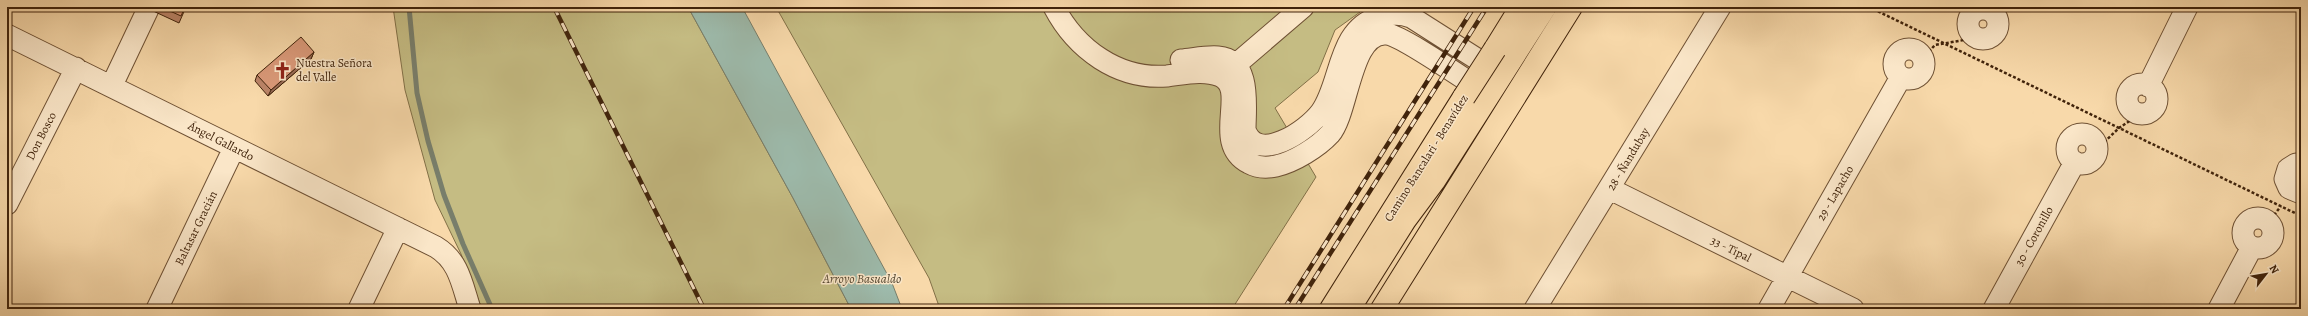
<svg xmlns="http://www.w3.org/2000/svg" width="2308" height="316" viewBox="0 0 2308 316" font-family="Alegreya,serif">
	<rect width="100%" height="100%" fill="#f8d9aa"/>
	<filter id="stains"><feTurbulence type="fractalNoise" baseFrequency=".005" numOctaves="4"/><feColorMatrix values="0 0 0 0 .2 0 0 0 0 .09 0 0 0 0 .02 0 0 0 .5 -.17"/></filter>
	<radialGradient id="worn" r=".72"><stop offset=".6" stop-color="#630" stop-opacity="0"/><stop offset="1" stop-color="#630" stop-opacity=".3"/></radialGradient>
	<!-- green -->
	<path fill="#c5bc83" stroke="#827047" d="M 393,7 L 688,7 L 793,198 L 851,309 L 482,309 L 461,254 L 435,200 L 405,90 Z
		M 776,7 L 1367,7 L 1335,30 L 1318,72 L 1275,108 L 1316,177 L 1232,309 L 940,309 L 929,278 Z"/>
	<!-- water -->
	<path fill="#9dbaab" stroke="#787e6b" d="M 688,7 L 742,7 L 892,283 L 902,309 L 851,309 L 793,198 Z"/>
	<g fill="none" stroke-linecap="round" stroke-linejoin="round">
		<!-- stream -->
		<path stroke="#787e6b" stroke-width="5" d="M 409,7 L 417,93 L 428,141 L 444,195 L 463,244 L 492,309"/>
		<defs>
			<path id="minor" d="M 1054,7 C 1076,49 1118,80 1167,76 C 1184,74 1204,69 1220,76 C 1250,89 1210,143 1249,163 C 1258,168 1267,168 1276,166 C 1294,162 1318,147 1330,134 C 1349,112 1350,30 1387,34 C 1403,36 1468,82 1486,93
				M1968 24a15 15 0 1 1 30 0a15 15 0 1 1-30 0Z
				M 7,35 L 436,247 C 459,261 462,284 470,309
				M1894 64a15 15 0 1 1 30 0a15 15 0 1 1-30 0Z
				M 1181,60 C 1193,59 1206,56 1218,57 C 1252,60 1245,106 1245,130 C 1257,165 1307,131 1321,112 C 1342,83 1337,29 1379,17 C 1391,14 1399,13 1411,17 L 1499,73
				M 1226,73 L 1303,7
				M2127 99a15 15 0 1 1 30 0a15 15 0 1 1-30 0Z
				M 112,85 L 149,7
				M 2148,86 L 2187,7
				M2067 149a15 15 0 1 1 30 0a15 15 0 1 1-30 0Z
				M 2301,164 L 2296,164 L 2288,169 L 2285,179 L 2289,188 L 2301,193
				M 1610,189 L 1853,309
				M 7,204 L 76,68
				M2243 233a15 15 0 1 1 30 0a15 15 0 1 1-30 0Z
				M 157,309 L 234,148
				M 359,309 L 398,228
				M 1535,309 L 1720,7
				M 1769,309 L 1901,77
				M 1994,309 L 2075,162
				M 2219,309 L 2252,247"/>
			<path id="major" d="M 1495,49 L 1521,7
				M 1331,309 L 1464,97
				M 1349,309 L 1405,220 L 1434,181 L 1545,7
				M 1382,309 L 1571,7"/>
		</defs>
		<!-- minor casing -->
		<use href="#minor" stroke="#6e5033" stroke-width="23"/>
		<!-- major casing -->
		<use href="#major" stroke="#40230b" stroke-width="24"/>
		<!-- path -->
		<path stroke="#40230b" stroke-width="2.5" stroke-dasharray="3 2" stroke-linecap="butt" d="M 1869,7 L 2301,216
			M 1922,59 L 1935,45 L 1976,38
			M 2097,149 L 2119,128 L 2140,114
			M 2268,223 L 2281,206"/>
		<!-- minor -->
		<use href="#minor" stroke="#fae6c8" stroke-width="21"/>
		<!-- major -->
		<use href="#major" stroke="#f8d9aa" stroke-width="22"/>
		<defs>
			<path id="rail" d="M 554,7 L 704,309
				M 1284,309 L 1474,7
				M 1295,309 L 1487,7"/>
		</defs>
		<!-- rail casing -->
		<use href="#rail" stroke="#40230b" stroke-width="4.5"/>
		<!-- rail -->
		<use href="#rail" stroke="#fae6c8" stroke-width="3" stroke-dasharray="9" stroke-linecap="butt"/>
		<defs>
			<path id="major-bridge" d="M 1464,97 L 1495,49"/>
		</defs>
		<!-- major-bridge casing -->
		<use href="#major-bridge" stroke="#40230b" stroke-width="24" stroke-linecap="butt"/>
		<!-- major-bridge -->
		<use href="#major-bridge" stroke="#f8d9aa" stroke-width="22"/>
	</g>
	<!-- wall -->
	<path fill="#bb8468" stroke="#40230b" d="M 152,7 L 186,7 L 179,23 L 151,10 Z
		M 314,52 L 311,59 L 268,96 L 255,81 L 257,75 Z"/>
	<!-- shaded-wall -->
	<path fill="#996b55" stroke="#40230b" d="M 314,52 L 311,59 L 268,96 L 271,90 Z"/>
	<!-- building -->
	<path fill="#da9979" stroke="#40230b" d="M 161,7 L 185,7 L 181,16 Z
		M 301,37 L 314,52 L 271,90 L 257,75 Z"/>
	<!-- icons -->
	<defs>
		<symbol id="church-bare" viewBox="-9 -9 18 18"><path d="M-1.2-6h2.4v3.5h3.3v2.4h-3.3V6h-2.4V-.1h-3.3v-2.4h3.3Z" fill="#8f2418" stroke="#fae6c8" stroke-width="2.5" paint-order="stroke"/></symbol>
	</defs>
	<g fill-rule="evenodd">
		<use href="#church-bare" x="270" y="58" width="25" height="25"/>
	</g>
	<g text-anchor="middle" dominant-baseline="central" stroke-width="3" stroke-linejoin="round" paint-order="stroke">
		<!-- poi labels -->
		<g font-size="12" fill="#40230b" stroke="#fae6c8" text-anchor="start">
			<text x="296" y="63">Nuestra Señora<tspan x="296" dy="14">del Valle</tspan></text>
		</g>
		<!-- street labels -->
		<g font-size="12" fill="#40230b" stroke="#fae6c8">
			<text transform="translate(41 136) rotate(-63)">Don Bosco</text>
			<text transform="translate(221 141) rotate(27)">Ángel Gallardo</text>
			<text transform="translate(1426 158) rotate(-58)">Camino Bancalari - Benavídez</text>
			<text transform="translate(1628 159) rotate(-59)">28 - Ñandubay</text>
			<text transform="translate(1835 193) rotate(-60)">29 - Lapacho</text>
			<text transform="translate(196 228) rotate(-64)">Baltasar Gracián</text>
			<text transform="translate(2034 236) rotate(-61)">30 - Coronillo</text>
			<text transform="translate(1731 249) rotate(26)">33 - Tipal</text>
		</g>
		<!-- water labels -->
		<g font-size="13" font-style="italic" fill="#574933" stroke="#fae6c8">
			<text x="862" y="278">Arroyo Basualdo</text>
		</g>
	</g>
	<!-- margin -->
	<rect width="2308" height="316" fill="none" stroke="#f8d9aa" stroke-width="24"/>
	<rect x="8" y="8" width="2292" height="300" fill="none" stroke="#40230b" stroke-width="2"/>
	<rect x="12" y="12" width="2284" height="292" fill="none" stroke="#40230b"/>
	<!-- north arrow -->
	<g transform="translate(2266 274) rotate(59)" stroke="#fae6c8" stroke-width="3" paint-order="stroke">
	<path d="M0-3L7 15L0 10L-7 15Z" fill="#40230b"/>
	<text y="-6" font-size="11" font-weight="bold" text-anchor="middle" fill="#40230b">N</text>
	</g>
	<rect width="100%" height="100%" filter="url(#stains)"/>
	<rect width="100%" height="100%" fill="url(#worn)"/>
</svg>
